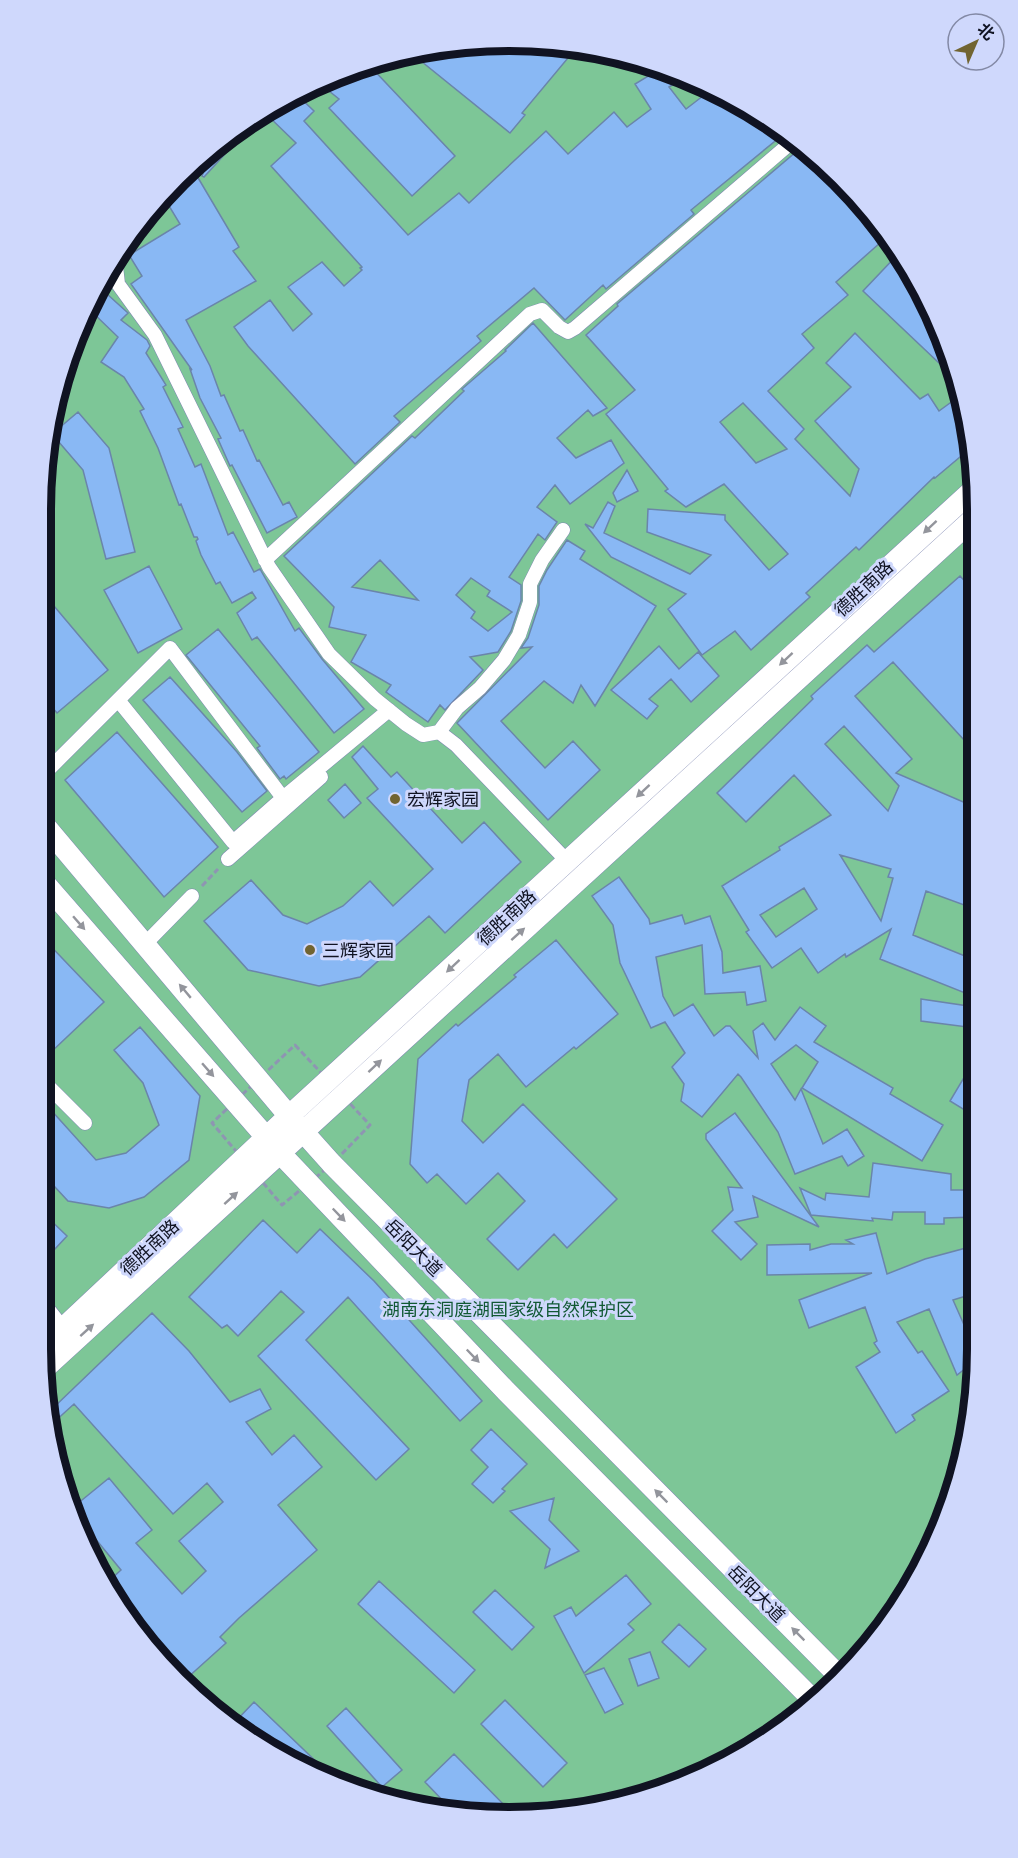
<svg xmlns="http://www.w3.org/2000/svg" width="1018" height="1858" viewBox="0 0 1018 1858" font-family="Manrope,'Noto Sans SC',sans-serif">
	<rect width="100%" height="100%" fill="#cfd8fc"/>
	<!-- green -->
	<path fill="#7dc697" d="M 478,42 L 570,44 L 659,65 L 743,103 L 818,157 L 898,248 L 953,358 L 974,448 L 977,1379 L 961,1471 L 915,1583 L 818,1701 L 689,1782 L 540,1816 L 388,1802 L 249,1739 L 138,1634 L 65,1500 L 41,1349 L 41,479 L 57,387 L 103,275 L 157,200 L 224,138 L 301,89 L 387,57 Z"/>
	<!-- building -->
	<path fill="#89b8f4" stroke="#6a85aa" stroke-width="1.5" fill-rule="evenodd" d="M 478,42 L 570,44 L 578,46 L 522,113 L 525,115 L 510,133 L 411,53 Z
		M 368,64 L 455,156 L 412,196 L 329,108 L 339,99 L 319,83 Z
		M 663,67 L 685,77 L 669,87 L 686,109 L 712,89 L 743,103 L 785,133 L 691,210 L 694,214 L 606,289 L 603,285 L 565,320 L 534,288 L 477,336 L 481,341 L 394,416 L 400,422 L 355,464 L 248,346 L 234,327 L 270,300 L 293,331 L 312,314 L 288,287 L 322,262 L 344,286 L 362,270 L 360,268 L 362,267 L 271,166 L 296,143 L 264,112 L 295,93 L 314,111 L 304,121 L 408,235 L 459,193 L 469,203 L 546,131 L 568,154 L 614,112 L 627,127 L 651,109 L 635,84 Z
		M 226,136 L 235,143 L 204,177 L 202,176 L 215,145 Z
		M 803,146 L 819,158 L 813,163 L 881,242 L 836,282 L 848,295 L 802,334 L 814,348 L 768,391 L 804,429 L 795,439 L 850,496 L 859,469 L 815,421 L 851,387 L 826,363 L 855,333 L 920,399 L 928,394 L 939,411 L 961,395 L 973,446 L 935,478 L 934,477 L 859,550 L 856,547 L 806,593 L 810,597 L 751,650 L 735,631 L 702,655 L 668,609 L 686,594 L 611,557 L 585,524 L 593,528 L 608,502 L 615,506 L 604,533 L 690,574 L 711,555 L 647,532 L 648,509 L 725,515 L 725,520 L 769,570 L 788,554 L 724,484 L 686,507 L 665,491 L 668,489 L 606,414 L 635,390 L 586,335 L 618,306 L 617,304 ZM 743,403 L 787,449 L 756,463 L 720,422 Z
		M 197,176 L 239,247 L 233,251 L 256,281 L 186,320 L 210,366 L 221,396 L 224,395 L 240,431 L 243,430 L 257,461 L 259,460 L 283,505 L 289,502 L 297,517 L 267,533 L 232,465 L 230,466 L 218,439 L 221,438 L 200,398 L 190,369 L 192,370 L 131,284 L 142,276 L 129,255 L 180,224 L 163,196 Z
		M 900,252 L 953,358 L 958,381 L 863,291 Z
		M 107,294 L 128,313 L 121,320 L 147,340 L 150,346 L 146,353 L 166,385 L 163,387 L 183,427 L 178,429 L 195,467 L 201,464 L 228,535 L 233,532 L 254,572 L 260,569 L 295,631 L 299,628 L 322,659 L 364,709 L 334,733 L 257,637 L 252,640 L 237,613 L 256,598 L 252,592 L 232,603 L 220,582 L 216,584 L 201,555 L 196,541 L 198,539 L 197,537 L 194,537 L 181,504 L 179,505 L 158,448 L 140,411 L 144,409 L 124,377 L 101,362 L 118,337 L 91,311 Z
		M 533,323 L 607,408 L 593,416 L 588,410 L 557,438 L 576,458 L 611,440 L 624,463 L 570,504 L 555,485 L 537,507 L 557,522 L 545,540 L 538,534 L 509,577 L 521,585 L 521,601 L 511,631 L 498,652 L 470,657 L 483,670 L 445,710 L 440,705 L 428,722 L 386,692 L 391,685 L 351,662 L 366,635 L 329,627 L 334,607 L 284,556 L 412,436 L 415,438 L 464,391 L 462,389 L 506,351 L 505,350 ZM 380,560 L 418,600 L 352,587 ZM 471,578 L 490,591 L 487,596 L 512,612 L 488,631 L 471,618 L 475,612 L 456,595 Z
		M 78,412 L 109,448 L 135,552 L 106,559 L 83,470 L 52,434 Z
		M 627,470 L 638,491 L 617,502 L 613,493 Z
		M 567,540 L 585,551 L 580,559 L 656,606 L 595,706 L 581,685 L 573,703 L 544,681 L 501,721 L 545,768 L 573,741 L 600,770 L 548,820 L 457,723 L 532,647 L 521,648 L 528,638 L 539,605 L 539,586 L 547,570 Z
		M 149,566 L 182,629 L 138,653 L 104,590 Z
		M 960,576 L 974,591 L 975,752 L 893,662 L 855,696 L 912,759 L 896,773 L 975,807 L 975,909 L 926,891 L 913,935 L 975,960 L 975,997 L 880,959 L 891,929 L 846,957 L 845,954 L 818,973 L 801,948 L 772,968 L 746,932 L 749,930 L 722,886 L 780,850 L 779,847 L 831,815 L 794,775 L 746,822 L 717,793 L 813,699 L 811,696 L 867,645 L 874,652 ZM 844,726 L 899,786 L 888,811 L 825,744 ZM 840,855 L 891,869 L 888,877 L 893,878 L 881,921 ZM 804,888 L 817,909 L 776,937 L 760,915 Z
		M 54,606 L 108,670 L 57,713 L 41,694 L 41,617 Z
		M 218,629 L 319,752 L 286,779 L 284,776 L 280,779 L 257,748 L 260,746 L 186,655 Z
		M 659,646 L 679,669 L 698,652 L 719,676 L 691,702 L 671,679 L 649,699 L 658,706 L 647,719 L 611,690 Z
		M 170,677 L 237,752 L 267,791 L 242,812 L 143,700 Z
		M 117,732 L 218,847 L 164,897 L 65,780 Z
		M 363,746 L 391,777 L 397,772 L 462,843 L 484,822 L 521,862 L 445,933 L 429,916 L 360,977 L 319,986 L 248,970 L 204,921 L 251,880 L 283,915 L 307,924 L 343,906 L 370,881 L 393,906 L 433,869 L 367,798 L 378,789 L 352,757 Z
		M 345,784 L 361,803 L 344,818 L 328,800 Z
		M 619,877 L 649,919 L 650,924 L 682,915 L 685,924 L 710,916 L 722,952 L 723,973 L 760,966 L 766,1001 L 747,1005 L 745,992 L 705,994 L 702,945 L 656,957 L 663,996 L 674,1016 L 693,1004 L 714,1036 L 726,1026 L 730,1026 L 758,1058 L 753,1031 L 763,1023 L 775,1040 L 800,1007 L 826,1026 L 814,1042 L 893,1088 L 890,1094 L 943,1125 L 922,1161 L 802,1088 L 818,1062 L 796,1045 L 771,1064 L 795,1100 L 801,1089 L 823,1144 L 847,1129 L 864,1156 L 848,1166 L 842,1156 L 795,1174 L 778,1132 L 741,1077 L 738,1074 L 702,1117 L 681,1101 L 684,1084 L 672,1067 L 685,1053 L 665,1022 L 651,1028 L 620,963 L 613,925 L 592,896 Z
		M 41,936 L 104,1002 L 49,1054 L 41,1046 Z
		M 556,940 L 618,1014 L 576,1049 L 574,1047 L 526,1087 L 498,1054 L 469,1080 L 462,1121 L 483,1143 L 523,1104 L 617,1199 L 567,1248 L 554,1234 L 518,1270 L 487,1239 L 525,1201 L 498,1173 L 466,1204 L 437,1174 L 427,1183 L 410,1164 L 418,1059 L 456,1024 L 458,1026 L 516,977 L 514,975 Z
		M 921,999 L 975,1007 L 975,1028 L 921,1021 Z
		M 140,1027 L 200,1096 L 189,1160 L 144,1197 L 109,1208 L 68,1201 L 41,1172 L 41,1099 L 96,1160 L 126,1153 L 159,1125 L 143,1083 L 114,1050 Z
		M 975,1059 L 976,1082 L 976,1117 L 950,1101 Z
		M 735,1113 L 819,1227 L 753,1196 L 758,1217 L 735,1222 L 757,1244 L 741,1260 L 712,1231 L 733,1210 L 728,1187 L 742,1188 L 706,1139 L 706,1134 Z
		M 873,1163 L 951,1174 L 951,1190 L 976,1190 L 976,1217 L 944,1218 L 944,1224 L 925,1224 L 925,1212 L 893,1212 L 892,1220 L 872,1218 L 873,1221 L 811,1215 L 800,1188 L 825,1200 L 826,1193 L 869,1197 Z
		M 41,1211 L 67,1236 L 41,1264 Z
		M 263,1220 L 297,1253 L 320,1229 L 374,1281 L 482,1401 L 460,1421 L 348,1297 L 306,1340 L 409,1449 L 376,1480 L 258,1356 L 304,1312 L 281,1291 L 238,1336 L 227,1325 L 222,1328 L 189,1297 Z
		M 876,1233 L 887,1274 L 925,1259 L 966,1248 L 976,1280 L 976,1293 L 953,1300 L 969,1336 L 976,1330 L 976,1382 L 966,1368 L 957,1375 L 929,1309 L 897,1322 L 918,1353 L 922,1351 L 949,1391 L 912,1415 L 915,1420 L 896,1433 L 856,1367 L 880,1352 L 874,1343 L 877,1341 L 865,1307 L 809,1328 L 799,1300 L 872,1273 L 767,1275 L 767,1245 L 810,1244 L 810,1250 L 831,1244 L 853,1244 L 846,1240 Z
		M 152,1313 L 189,1351 L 230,1402 L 260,1389 L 271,1409 L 246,1422 L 272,1455 L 294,1435 L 322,1467 L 278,1505 L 317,1550 L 239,1618 L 220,1637 L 226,1643 L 186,1679 L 138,1634 L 109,1581 L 121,1570 L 71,1509 L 109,1478 L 152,1530 L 136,1543 L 182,1594 L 206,1571 L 179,1541 L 223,1502 L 207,1483 L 173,1514 L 74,1404 L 53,1423 L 51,1410 Z
		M 491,1429 L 527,1464 L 502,1489 L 505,1491 L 493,1503 L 472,1484 L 488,1467 L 471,1450 Z
		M 554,1498 L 549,1520 L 579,1551 L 545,1568 L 550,1549 L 510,1511 Z
		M 626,1575 L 651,1604 L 628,1624 L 634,1630 L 584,1673 L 554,1616 L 571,1607 L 576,1616 Z
		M 379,1581 L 475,1670 L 454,1693 L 358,1604 Z
		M 495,1590 L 534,1627 L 512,1650 L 473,1612 Z
		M 679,1624 L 706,1649 L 689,1667 L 662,1642 Z
		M 650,1652 L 659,1678 L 638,1686 L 629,1659 Z
		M 604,1668 L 623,1704 L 605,1713 L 585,1675 Z
		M 505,1700 L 567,1763 L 543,1787 L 481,1724 Z
		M 254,1702 L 327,1772 L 326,1774 L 249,1739 L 233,1724 Z
		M 346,1708 L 402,1770 L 382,1787 L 327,1726 Z
		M 454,1754 L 513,1814 L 450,1808 L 425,1782 Z"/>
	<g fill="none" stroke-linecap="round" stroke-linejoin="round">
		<defs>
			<path id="street" d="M 120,252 L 116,266 L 118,284 L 155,335 L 269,567 L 329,654 L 375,699 L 406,724 L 423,735 L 439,732 L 456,745 L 567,861
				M 265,560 L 530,314 L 542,310 L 559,327 L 568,332 L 575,328 L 794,140
				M 118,700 L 233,842 L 283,798
				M 439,732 L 457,708 L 480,688 L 504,660 L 519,635 L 530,602 L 530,584 L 542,560 L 563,530
				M 41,777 L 170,648 L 283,798 L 389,710
				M 228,859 L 321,777
				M 145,944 L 192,896
				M 41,1079 L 85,1123
				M 41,1300 L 63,1328"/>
			<path id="primary" d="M 41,821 L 289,1116 L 332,1164 L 839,1676
				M 41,879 L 280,1153 L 506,1391 L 816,1703
				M 41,1349 L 289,1116 L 974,489
				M 44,1369 L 974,518"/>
		</defs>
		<!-- street casing -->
		<use href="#street" stroke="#7e87b1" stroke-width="15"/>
		<!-- primary casing -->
		<use href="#primary" stroke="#7e87b1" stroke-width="22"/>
		<!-- path -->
		<path stroke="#8e95b2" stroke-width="3" stroke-dasharray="6 3" stroke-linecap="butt" d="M 202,886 L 218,869
			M 295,1045 L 370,1125 L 332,1164 L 282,1205 L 212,1123 Z"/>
		<!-- street -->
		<use href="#street" stroke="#fff" stroke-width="14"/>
		<!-- primary -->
		<use href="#primary" stroke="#fff" stroke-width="21"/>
	</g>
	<!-- one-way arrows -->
	<defs><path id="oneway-solid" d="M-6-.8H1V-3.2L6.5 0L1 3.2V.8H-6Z" transform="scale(1.5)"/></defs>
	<g fill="#93959c">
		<use href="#oneway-solid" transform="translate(930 527) rotate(137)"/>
		<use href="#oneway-solid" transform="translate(786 659) rotate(137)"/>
		<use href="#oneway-solid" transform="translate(643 791) rotate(137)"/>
		<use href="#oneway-solid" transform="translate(79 923) rotate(49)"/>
		<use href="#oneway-solid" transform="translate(518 934) rotate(-42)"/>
		<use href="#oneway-solid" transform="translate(453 966) rotate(137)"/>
		<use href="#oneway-solid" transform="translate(185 991) rotate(-130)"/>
		<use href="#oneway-solid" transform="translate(375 1066) rotate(-43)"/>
		<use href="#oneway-solid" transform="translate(208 1070) rotate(49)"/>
		<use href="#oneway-solid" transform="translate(231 1198) rotate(-42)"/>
		<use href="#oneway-solid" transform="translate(339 1215) rotate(46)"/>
		<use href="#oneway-solid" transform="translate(87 1330) rotate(-42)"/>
		<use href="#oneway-solid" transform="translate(473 1356) rotate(46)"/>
		<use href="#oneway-solid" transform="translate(661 1496) rotate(-135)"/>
		<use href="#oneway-solid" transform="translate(798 1634) rotate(-135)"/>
	</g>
	<!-- markers -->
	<g fill="#716431" stroke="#cfd8fc" stroke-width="2">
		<circle cx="395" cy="799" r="6"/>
		<circle cx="310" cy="950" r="6"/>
	</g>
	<g text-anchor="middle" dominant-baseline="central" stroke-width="6" stroke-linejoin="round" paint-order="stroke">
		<!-- street labels -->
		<g font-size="18" fill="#101322" stroke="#cfd8fc">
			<text transform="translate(863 588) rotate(-43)">德胜南路</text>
			<text transform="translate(506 917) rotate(-43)">德胜南路</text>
			<text transform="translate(149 1247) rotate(-43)">德胜南路</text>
			<text transform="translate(414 1247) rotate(45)">岳阳大道</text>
			<text transform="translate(757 1593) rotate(45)">岳阳大道</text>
		</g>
		<!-- poi labels -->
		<g font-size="18" fill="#101322" stroke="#cfd8fc" text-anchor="start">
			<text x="407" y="799">宏辉家园</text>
			<text x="322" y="950">三辉家园</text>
		</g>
		<!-- park labels -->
		<g font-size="18" fill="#115934" stroke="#cfd8fc">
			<text x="508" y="1309">湖南东洞庭湖国家级自然保护区</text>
		</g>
	</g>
	<!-- crop -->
	<path d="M0 0H1018V1858H0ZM509 51H509A458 458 0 0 1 967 509V1349A458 458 0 0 1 509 1807H509A458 458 0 0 1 51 1349V509A458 458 0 0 1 509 51Z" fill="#cfd8fc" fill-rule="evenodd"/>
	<path fill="none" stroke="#101322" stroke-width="8" d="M509 51H509A458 458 0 0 1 967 509V1349A458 458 0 0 1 509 1807H509A458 458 0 0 1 51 1349V509A458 458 0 0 1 509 51Z"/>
	<!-- north arrow -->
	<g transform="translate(976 42) rotate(44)"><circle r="28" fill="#cfd8fc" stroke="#8389a5" stroke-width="1.5"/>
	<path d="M0-4.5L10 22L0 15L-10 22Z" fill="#716431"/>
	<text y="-9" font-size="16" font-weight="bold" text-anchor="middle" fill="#101322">北</text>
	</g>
</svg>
